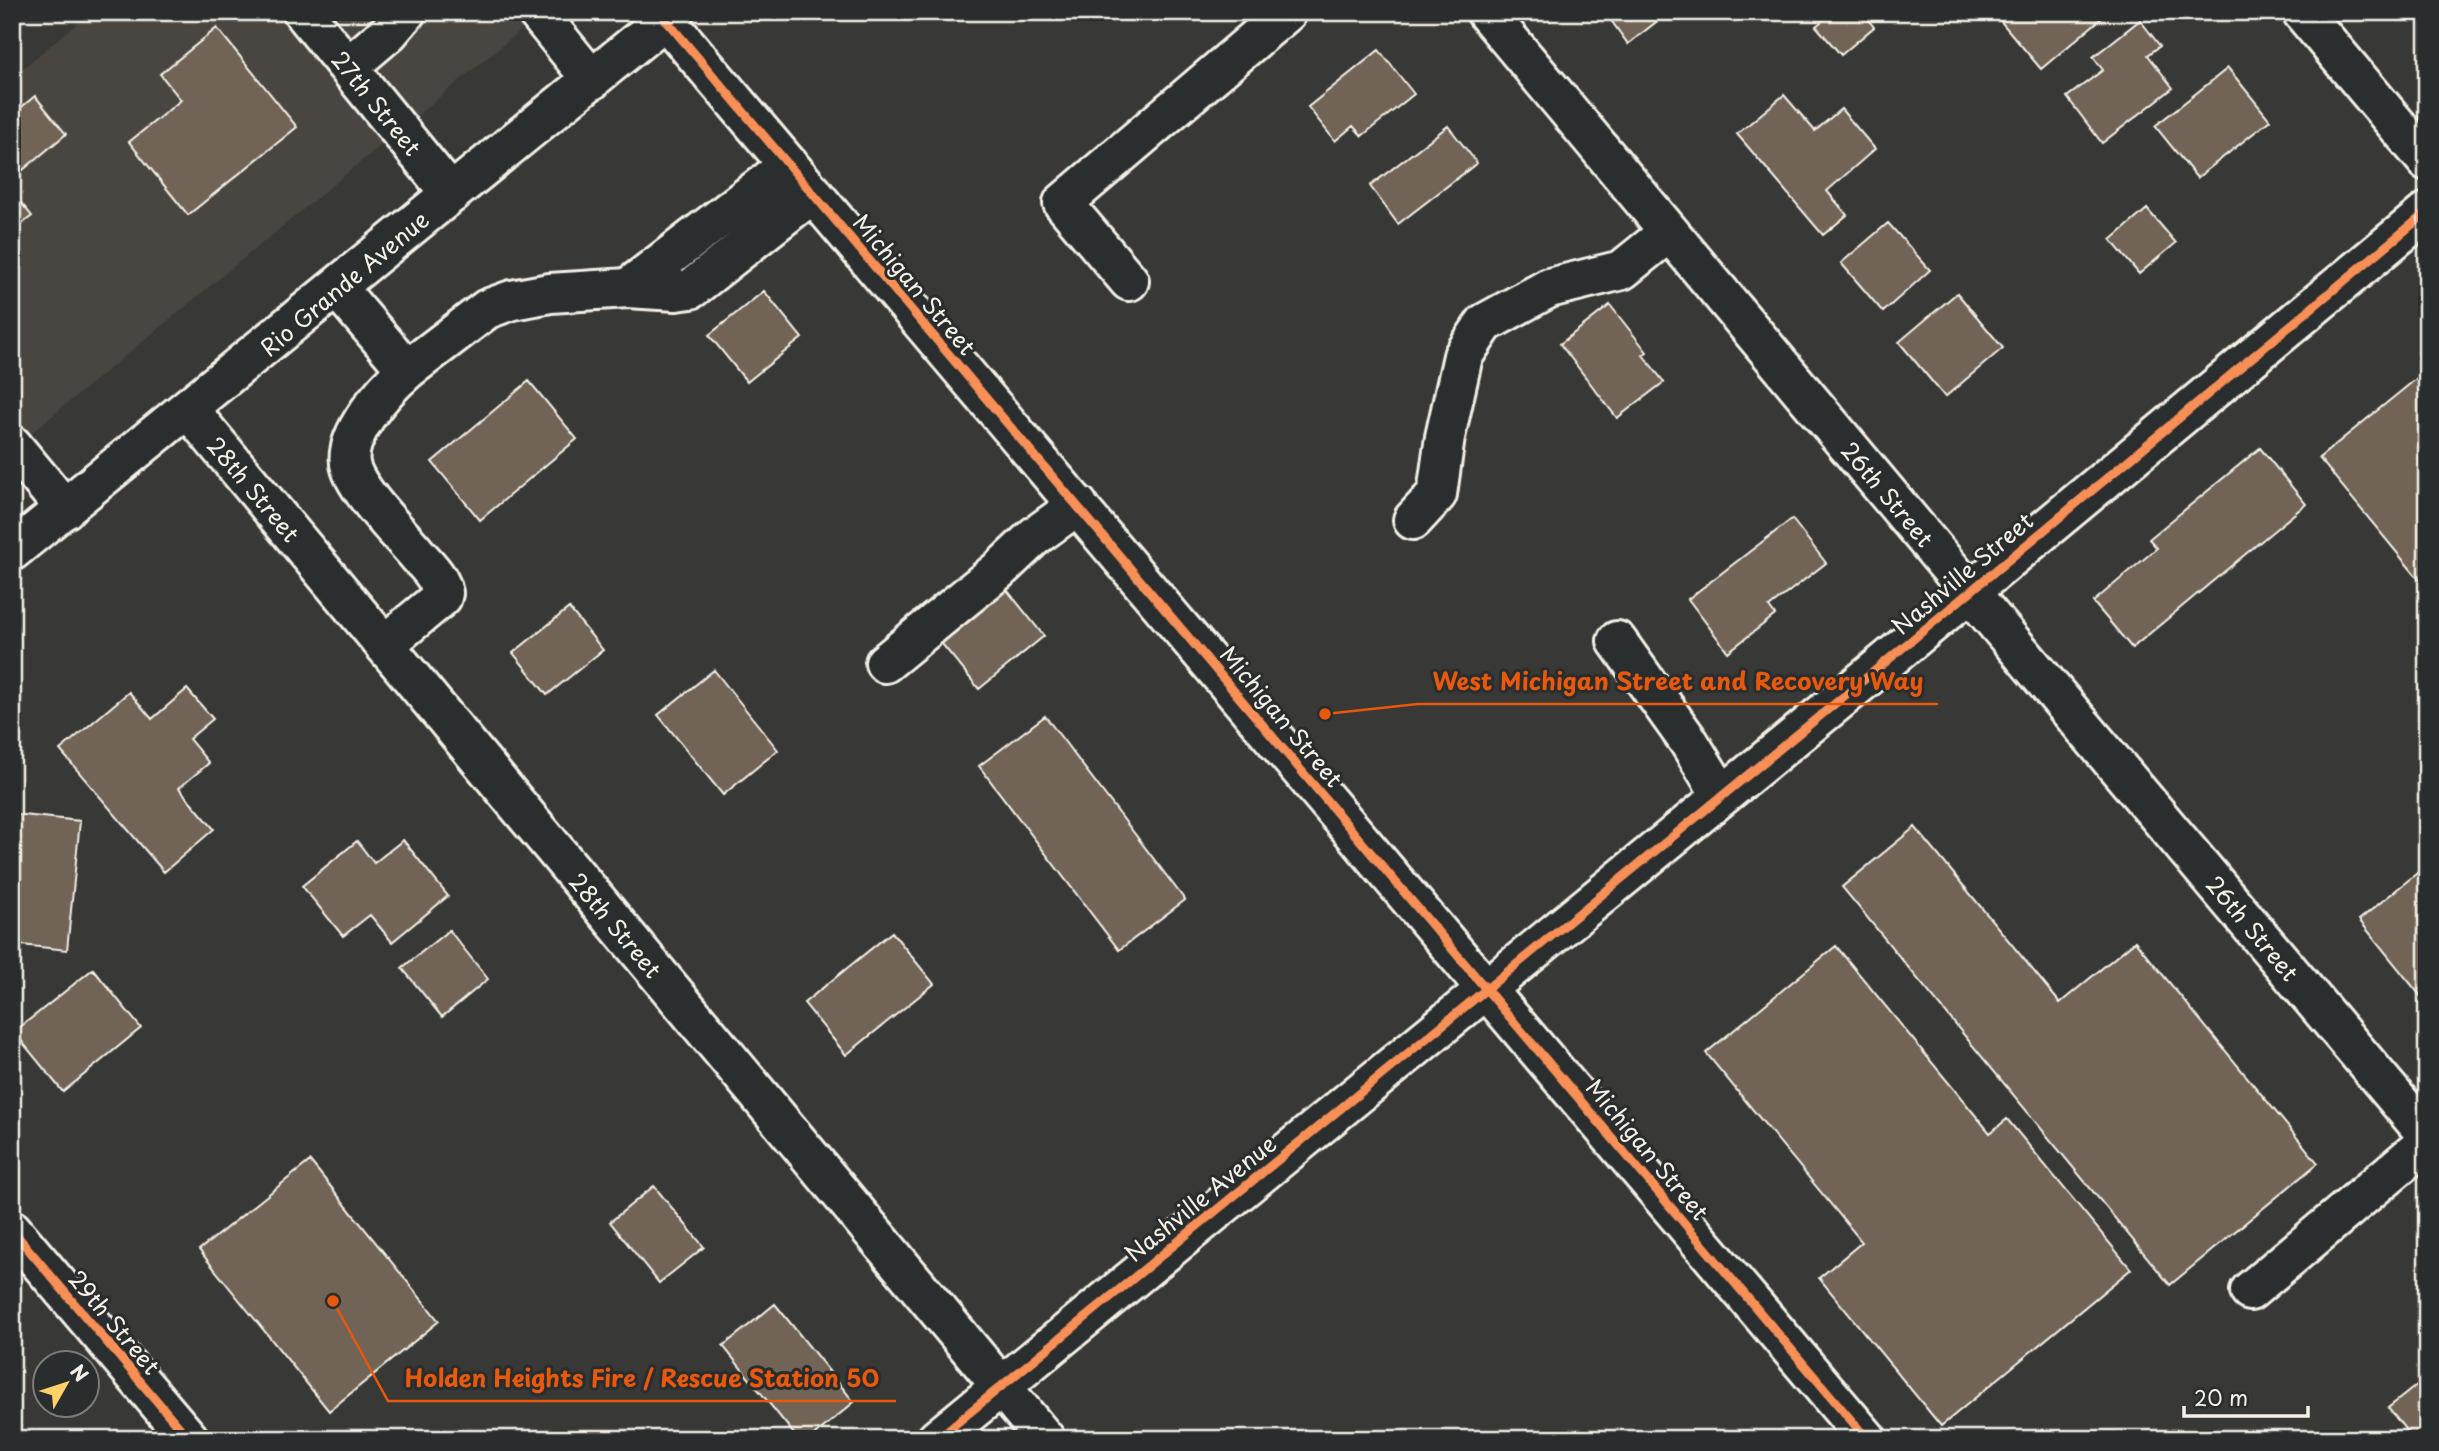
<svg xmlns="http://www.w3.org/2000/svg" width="2439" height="1451" viewBox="0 0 2439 1451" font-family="'Playpen Sans',sans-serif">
	<rect width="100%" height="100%" fill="#383836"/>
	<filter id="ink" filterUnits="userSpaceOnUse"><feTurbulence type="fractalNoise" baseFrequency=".0143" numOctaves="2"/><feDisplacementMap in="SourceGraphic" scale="14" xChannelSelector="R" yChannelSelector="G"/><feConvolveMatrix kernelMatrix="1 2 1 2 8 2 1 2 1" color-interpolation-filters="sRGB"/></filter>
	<g filter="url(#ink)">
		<!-- built -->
		<path fill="#494540" d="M 91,12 L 543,12 L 12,449 L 12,77 Z"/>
		<!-- building -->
		<path fill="#716457" stroke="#f4f1e8" stroke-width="2" d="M 1605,12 L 1669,12 L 1628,44 Z
			M 1833,12 L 1862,12 L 1874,27 L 1841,55 L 1816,26 Z
			M 2004,12 L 2109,12 L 2041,69 L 1998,18 Z
			M 2140,20 L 2160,46 L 2148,55 L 2173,88 L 2102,143 L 2067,97 L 2103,70 L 2093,57 Z
			M 217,28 L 297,127 L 188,215 L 129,142 L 181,100 L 160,74 Z
			M 1379,50 L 1414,94 L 1362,136 L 1353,126 L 1335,141 L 1308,107 Z
			M 2228,68 L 2270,120 L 2197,178 L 2155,126 Z
			M 1784,95 L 1815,131 L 1841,109 L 1875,149 L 1827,191 L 1847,215 L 1823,235 L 1737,134 Z
			M 35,96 L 66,134 L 12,179 L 12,115 Z
			M 1448,126 L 1477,163 L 1398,224 L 1370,186 Z
			M 12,192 L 32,216 L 12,232 Z
			M 2147,209 L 2176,243 L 2139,274 L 2111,240 Z
			M 1888,223 L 1930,270 L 1883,312 L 1841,263 Z
			M 764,291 L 802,338 L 747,382 L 709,335 Z
			M 1957,293 L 2003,348 L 1945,397 L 1899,342 Z
			M 1610,305 L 1647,352 L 1643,355 L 1664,382 L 1617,418 L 1560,344 Z
			M 2427,370 L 2427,579 L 2422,583 L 2319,458 Z
			M 529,381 L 577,439 L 480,520 L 432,462 Z
			M 2260,448 L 2306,504 L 2132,648 L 2093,602 L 2157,548 L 2149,539 Z
			M 1792,519 L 1826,563 L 1769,607 L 1775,615 L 1728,652 L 1688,599 Z
			M 999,580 L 1044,636 L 979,689 L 933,633 Z
			M 569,608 L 603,650 L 547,695 L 513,653 Z
			M 714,670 L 778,750 L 723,795 L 658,715 Z
			M 187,689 L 213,719 L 189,739 L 209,763 L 179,788 L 214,829 L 164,872 L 60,750 L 129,692 L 152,719 Z
			M 1045,716 L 1185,900 L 1119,950 L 979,766 Z
			M 13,814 L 80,821 L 67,950 L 12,944 Z
			M 1915,827 L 2060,1003 L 2135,941 L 2318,1163 L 2170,1285 L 1842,887 Z
			M 403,840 L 448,896 L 392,942 L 370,915 L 343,936 L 302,886 L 357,841 L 374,863 Z
			M 2427,865 L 2427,1004 L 2359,920 Z
			M 449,930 L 488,979 L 442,1017 L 402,968 Z
			M 892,932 L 934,984 L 846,1055 L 804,1003 Z
			M 1836,946 L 1990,1133 L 2007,1119 L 2131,1269 L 1941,1426 L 1819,1278 L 1862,1242 L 1706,1053 Z
			M 93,969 L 141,1028 L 63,1092 L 14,1032 Z
			M 310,1161 L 439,1321 L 329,1411 L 199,1250 Z
			M 654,1186 L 704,1247 L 659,1283 L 610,1222 Z
			M 775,1304 L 854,1402 L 810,1439 L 798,1439 L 723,1346 Z
			M 2427,1377 L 2427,1439 L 2413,1439 L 2388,1408 Z"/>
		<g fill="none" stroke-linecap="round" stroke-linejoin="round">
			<defs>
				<path id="minor" d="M 303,12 L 451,194
					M 537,12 L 592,80
					M 1486,12 L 1948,566 L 2427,1135
					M 2302,12 L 2427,161
					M 665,19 L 1867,1439
					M 348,67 L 389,32 L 406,12
					M 1129,281 L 1063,203 L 1287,12
					M 628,288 L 789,165
					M 338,289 L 407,370 C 385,389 341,437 351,468 C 359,493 398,532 416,553 C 426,565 440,577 443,593 L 442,597 L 384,645
					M 407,370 L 487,309 L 512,300 L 550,293 L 628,288 L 676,291 L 691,289 L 813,193
					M 189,410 L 1045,1439
					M 12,445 L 65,509
					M 1413,520 L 1437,494 L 1445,437 L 1463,356 L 1485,323 L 1549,288 L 1622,270 L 1669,232
					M 12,551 C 233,372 454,193 674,12
					M 1617,641 L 1689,742 L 1722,796
					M 885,663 L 1000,569 L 1035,536 L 1078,505
					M 12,1230 L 189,1439
					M 2250,1291 L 2427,1142
					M 937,1439 L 1865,679 L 2427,212"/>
			</defs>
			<!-- minor casing -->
			<use href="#minor" stroke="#f4f1e8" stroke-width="44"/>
			<!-- minor -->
			<use href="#minor" stroke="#2a2d2e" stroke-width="38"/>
			<defs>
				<path id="cycleway" d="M 665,19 L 1867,1439
					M 12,1230 L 189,1439
					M 937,1439 L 1865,679 L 2427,212"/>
			</defs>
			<!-- cycleway casing -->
			<use href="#cycleway" stroke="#2a2d2e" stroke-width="13"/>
			<!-- cycleway -->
			<use href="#cycleway" stroke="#f78f57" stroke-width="9"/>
		</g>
	</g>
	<g text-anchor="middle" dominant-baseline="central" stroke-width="6" stroke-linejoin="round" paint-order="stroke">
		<!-- street labels -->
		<g font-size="23" fill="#f4f1e8" stroke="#2a2d2e">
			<text transform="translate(377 103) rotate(51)">27th Street</text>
			<text transform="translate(344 283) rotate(-40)">Rio Grande Avenue</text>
			<text transform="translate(915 284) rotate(50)">Michigan Street</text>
			<text transform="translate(254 489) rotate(50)">28th Street</text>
			<text transform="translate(1888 494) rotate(50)">26th Street</text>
			<text transform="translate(1962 573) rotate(-40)">Nashville Street</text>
			<text transform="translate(1282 716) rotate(50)">Michigan Street</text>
			<text transform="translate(616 925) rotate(50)">28th Street</text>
			<text transform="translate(2253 928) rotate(50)">26th Street</text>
			<text transform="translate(1648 1149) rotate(50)">Michigan Street</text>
			<text transform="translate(1200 1198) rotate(-39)">Nashville Avenue</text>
			<text transform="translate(115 1322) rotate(50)">29th Street</text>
		</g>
	</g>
	<!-- callouts -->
	<path fill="none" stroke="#e8590c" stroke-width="2.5" d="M1325 714L1418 704H1938M333 1301L388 1401H896"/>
	<g fill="#e8590c" stroke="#2a2d2e" stroke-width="2.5">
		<circle cx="1325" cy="714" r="7"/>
		<circle cx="333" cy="1301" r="7"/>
	</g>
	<g font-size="24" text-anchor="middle" font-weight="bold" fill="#e8590c" stroke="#2a2d2e" stroke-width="6" stroke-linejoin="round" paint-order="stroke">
		<text x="1678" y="690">West Michigan Street and Recovery Way</text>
		<text x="642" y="1387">Holden Heights Fire / Rescue Station 50</text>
	</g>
	<!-- margin -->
	<rect width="2439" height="1451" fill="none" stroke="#2a2d2e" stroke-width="42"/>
	<rect x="21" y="21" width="2397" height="1409" fill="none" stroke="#f4f1e8" stroke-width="2.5" filter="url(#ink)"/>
	<!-- north arrow -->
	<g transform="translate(66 1384) rotate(51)"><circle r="33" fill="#2a2d2e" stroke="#7b7b78" stroke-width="2"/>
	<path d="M0-5L12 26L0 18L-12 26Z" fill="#ffd166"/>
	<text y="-10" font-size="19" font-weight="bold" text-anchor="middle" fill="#f4f1e8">N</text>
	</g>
	<!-- scale -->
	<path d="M2184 1406v10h124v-10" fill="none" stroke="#f4f1e8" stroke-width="3.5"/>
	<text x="2194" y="1406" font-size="21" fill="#f4f1e8" stroke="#2a2d2e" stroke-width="5" paint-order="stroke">20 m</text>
</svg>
